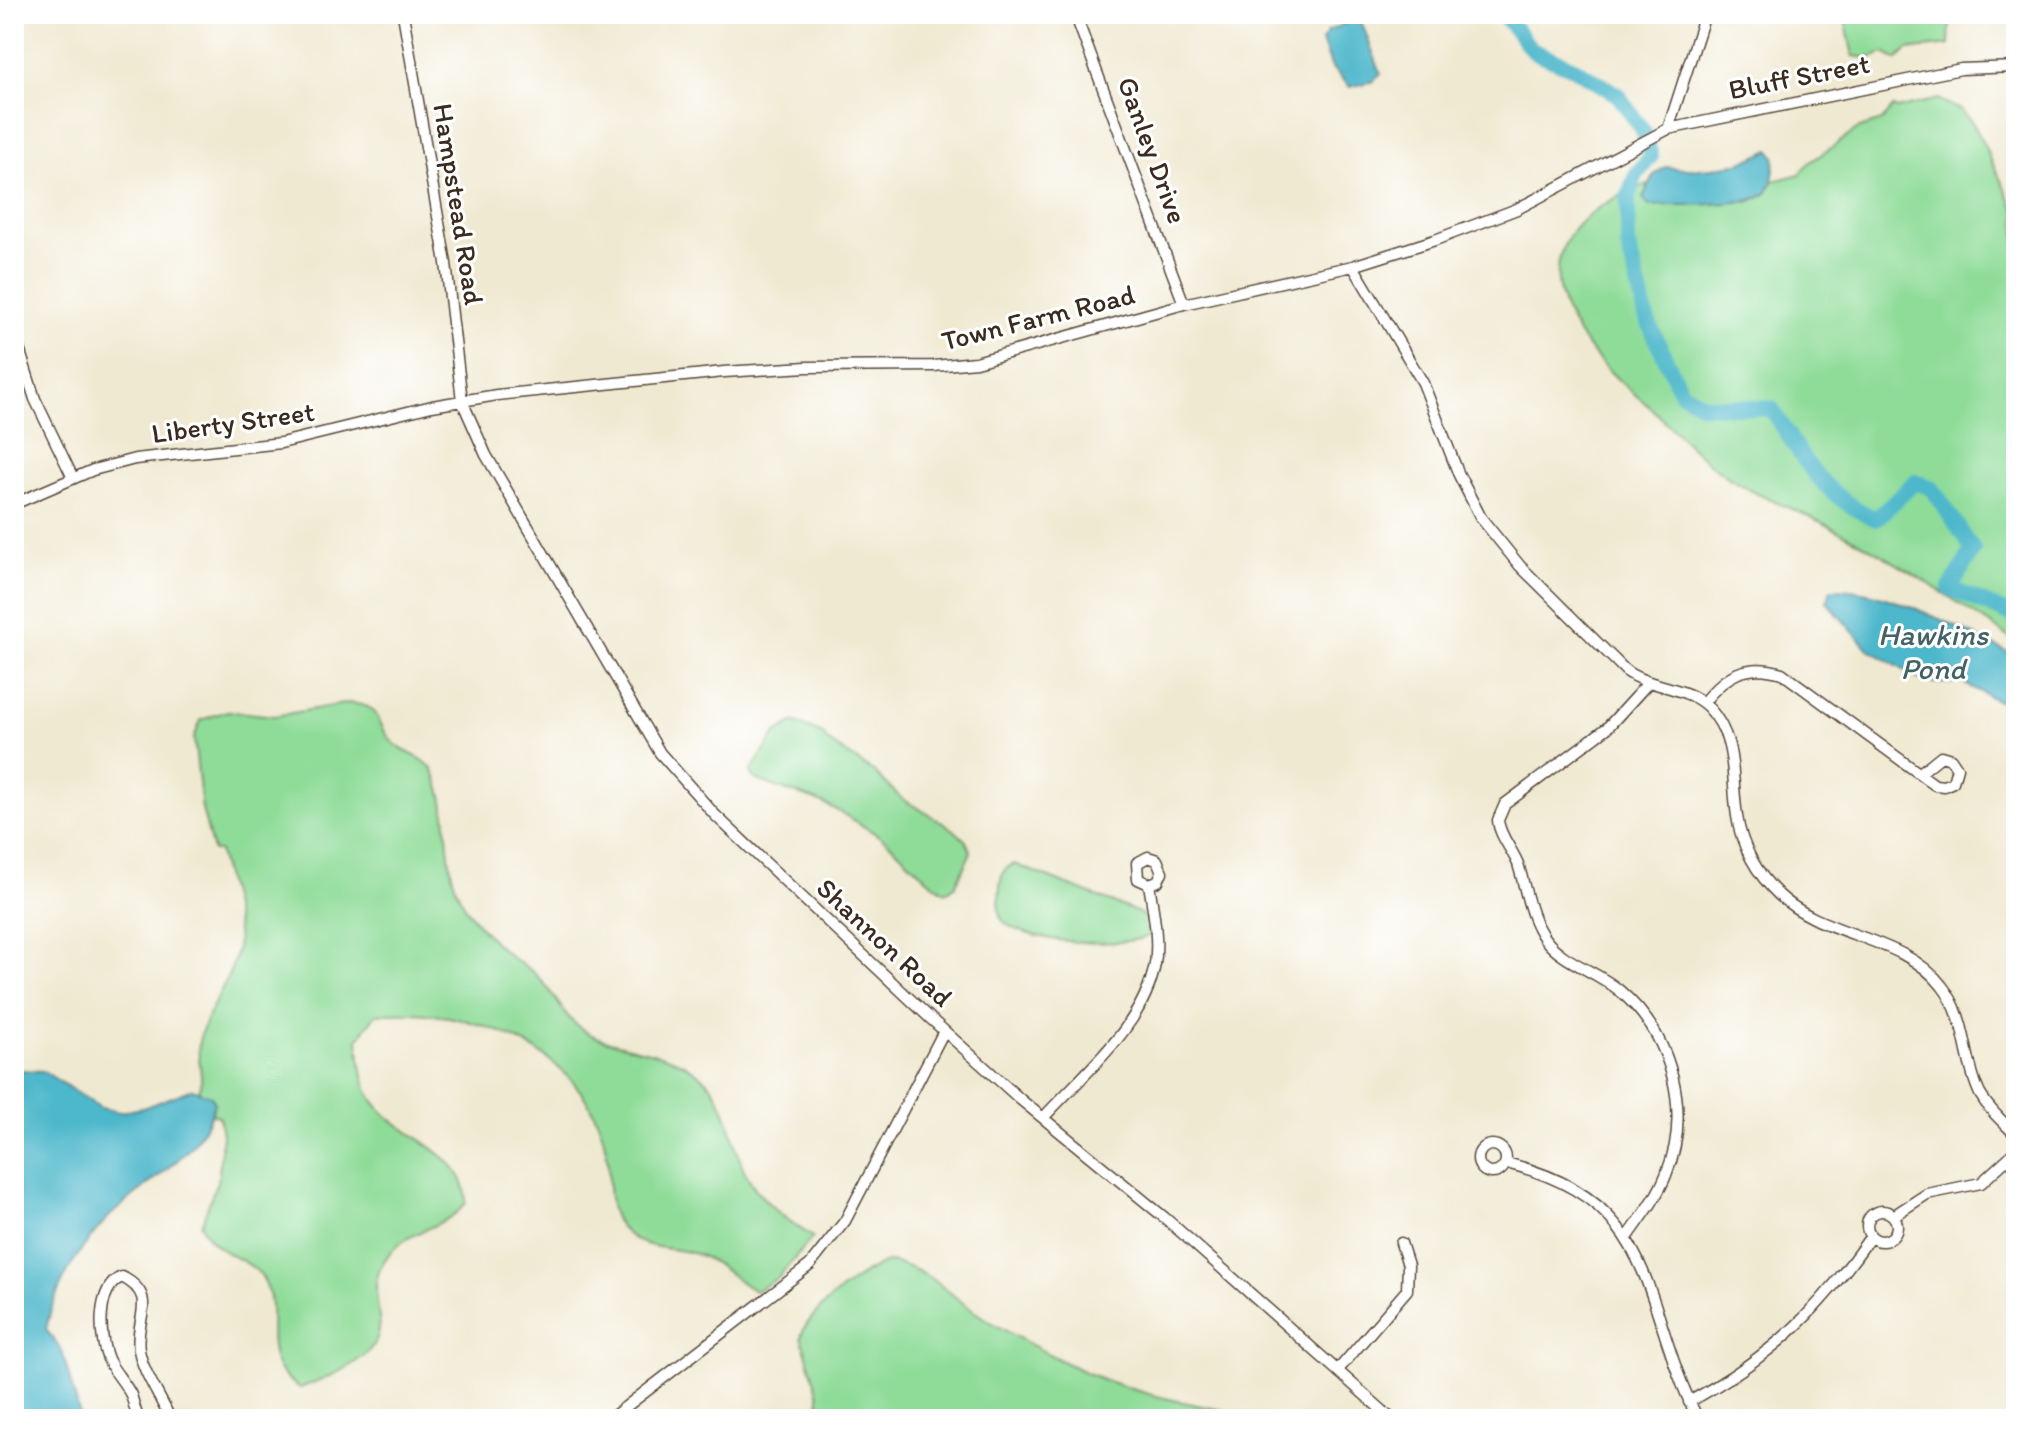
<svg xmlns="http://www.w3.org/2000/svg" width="2030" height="1433" viewBox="0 0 2030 1433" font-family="Itim,sans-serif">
	<rect width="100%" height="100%" fill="#fff"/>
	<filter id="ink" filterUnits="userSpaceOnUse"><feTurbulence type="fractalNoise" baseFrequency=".0125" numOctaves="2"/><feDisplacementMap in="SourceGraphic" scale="16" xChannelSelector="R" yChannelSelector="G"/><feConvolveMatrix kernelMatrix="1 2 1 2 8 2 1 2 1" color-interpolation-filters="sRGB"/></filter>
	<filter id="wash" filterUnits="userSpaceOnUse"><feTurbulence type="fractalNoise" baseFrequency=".006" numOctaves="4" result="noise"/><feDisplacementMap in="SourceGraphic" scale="32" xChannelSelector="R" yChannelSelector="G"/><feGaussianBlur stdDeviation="1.8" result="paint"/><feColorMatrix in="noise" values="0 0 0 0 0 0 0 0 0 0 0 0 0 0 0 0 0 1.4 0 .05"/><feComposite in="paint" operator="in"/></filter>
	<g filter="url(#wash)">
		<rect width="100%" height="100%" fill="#f0e9d1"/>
		<!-- green -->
		<path fill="#8fdc99" stroke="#65835c" stroke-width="2" d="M 1844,14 L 1950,14 L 1949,45 L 1907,50 L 1897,60 L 1884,53 L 1870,58 L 1853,56 Z
			M 1938,99 L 1962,111 L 1974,125 L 2016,211 L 2016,642 C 1956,601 1896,560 1831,527 C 1794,508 1752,496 1718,470 C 1689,449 1666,419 1638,397 C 1547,323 1512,231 1649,184 L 1643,198 L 1749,202 L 1765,195 L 1773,181 L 1800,174 L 1809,163 L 1860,128 L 1882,121 L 1893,107 L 1897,109 Z
			M 349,703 C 383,706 373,717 390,739 C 400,753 425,756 433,771 C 454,811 440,862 462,901 C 471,918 492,942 509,955 C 516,962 526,966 534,973 C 561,997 561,1024 601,1039 C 638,1052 678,1052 707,1081 C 729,1104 732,1142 744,1170 C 757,1199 787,1221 813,1237 L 778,1278 L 755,1291 C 735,1280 720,1263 699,1255 C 674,1246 646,1252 624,1231 C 603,1211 612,1175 606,1149 C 586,1048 469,1005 376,1014 L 358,1039 C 360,1059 362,1084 373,1100 C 398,1138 469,1152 466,1203 C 447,1228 410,1228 389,1254 C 362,1288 387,1312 377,1338 C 368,1363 323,1380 300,1388 C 252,1359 283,1321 265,1282 C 252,1255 217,1260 201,1225 L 219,1176 L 222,1134 L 219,1116 L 212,1114 L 214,1101 L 199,1091 C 205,1078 196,1057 199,1042 C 206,1009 231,982 237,949 C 241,924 224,876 219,851 L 213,851 L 202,809 L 194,738 L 201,720 L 227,711 L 275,716 Z
			M 794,722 L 823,734 L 827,741 L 874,772 L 901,798 L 953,829 L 966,841 L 971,852 L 955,886 L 946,892 C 920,878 904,852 879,836 C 858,823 830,804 807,797 C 787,791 773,787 754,778 L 751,771 L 776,733 Z
			M 1014,864 L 1139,913 L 1151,921 L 1154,932 C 1134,951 1016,944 1001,918 C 997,910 999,897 1000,888 C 1001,875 1002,869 1014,864 Z
			M 888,1262 C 925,1267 944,1289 972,1310 C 1001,1330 1037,1348 1068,1364 C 1131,1396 1200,1405 1269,1419 L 819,1419 L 819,1395 L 801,1337 C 805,1314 866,1267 888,1262 Z"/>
		<!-- water -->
		<path fill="#4eb7cb" stroke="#447074" stroke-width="2" d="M 1353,20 L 1361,21 L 1381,74 L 1373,81 L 1350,87 L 1332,68 L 1322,41 L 1328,31 Z
			M 1770,150 L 1775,156 C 1774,169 1774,182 1766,193 C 1754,207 1671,204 1649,206 L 1643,198 L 1654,175 L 1665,167 C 1702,173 1737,167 1770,150 Z
			M 1831,589 C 1888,587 1964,632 2016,656 L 2016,710 L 1963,683 L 1926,683 L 1868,649 L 1827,602 Z
			M 21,1070 L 43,1071 L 101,1108 L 119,1112 L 143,1108 L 193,1089 L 211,1096 L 214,1101 C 205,1156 139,1184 104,1222 C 75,1254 55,1287 46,1329 L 62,1351 L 81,1419 L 14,1419 L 14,1073 Z"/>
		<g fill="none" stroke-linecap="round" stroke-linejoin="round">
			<!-- river -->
			<path stroke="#4eb7cb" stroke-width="16" d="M 1503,14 L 1533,51 L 1576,69 L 1618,95 L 1644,132 L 1651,156 L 1636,175 L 1628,198 L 1628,246 L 1647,319 L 1681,392 L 1703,405 L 1772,409 C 1803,459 1821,495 1876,519 L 1915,482 L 1932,488 L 1973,550 L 1950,588 L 2016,617"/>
		</g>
	</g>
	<g filter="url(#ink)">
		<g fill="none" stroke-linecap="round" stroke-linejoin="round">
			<defs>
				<path id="minor" d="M 403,14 L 446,263 L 462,401 L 486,455 L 660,753 L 715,815 L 931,1019 L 1021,1100 L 1165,1218 L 1392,1419
					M 1075,14 L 1184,304
					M 1668,129 L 1705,14
					M 1353,266 L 1423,383 L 1459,475 L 1481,518 L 1520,566 L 1626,671 C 1650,688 1687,686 1708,707 C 1738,738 1731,778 1737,816 C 1741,846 1757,874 1779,895 C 1825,938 1903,935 1942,986 C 1968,1018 1963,1059 1980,1094 C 1989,1110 2003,1122 2016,1135
					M 14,333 L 35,399 L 73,478
					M 14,504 L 93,470 L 135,459 L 281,443 L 432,406 L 497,395 L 724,372 L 807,367 L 934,366 L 976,362 L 1184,304 L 1353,266 L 1435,240 L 1517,209 L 1668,129 L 1961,69 L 2016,67
					M 1703,703 C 1725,675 1746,662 1782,673 L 1935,785 L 1944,786 L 1953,782 L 1957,768 L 1951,759 L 1941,756 L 1920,773
					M 1044,1117 C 1084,1073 1144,1026 1155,964 C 1159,939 1153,910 1149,884 L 1158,881 L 1162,872 L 1157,860 L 1148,857 L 1137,863 L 1138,879 L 1149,884
					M1478 1159a14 14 0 1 1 28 0a14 14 0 1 1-28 0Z
					M 1506,1163 C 1663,1201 1639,1304 1698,1419
					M1867 1226a15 15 0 1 1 30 0a15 15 0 1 1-30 0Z
					M 1893,1216 L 1927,1194 L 1981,1183 L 2016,1151
					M 1627,1238 C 1641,1218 1657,1198 1666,1175 C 1692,1112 1672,1035 1620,991 C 1597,971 1563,963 1545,939 C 1529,917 1526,889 1518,864 C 1512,849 1499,835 1498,820 L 1505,804 L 1607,728 L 1648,683
					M 1338,1370 L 1407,1290 L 1408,1265 L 1401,1243
					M 1689,1402 C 1772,1356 1817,1313 1871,1236
					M 139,1419 C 135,1412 134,1403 131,1395 C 125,1383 116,1374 110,1363 C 98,1341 96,1286 122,1277 C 160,1296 134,1320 139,1350 C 143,1373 161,1397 170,1419
					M 610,1419 L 810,1265 L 845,1221 L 944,1031"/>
			</defs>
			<!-- minor casing -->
			<use href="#minor" stroke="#564739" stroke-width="13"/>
			<!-- minor -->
			<use href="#minor" stroke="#fff" stroke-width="10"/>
		</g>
	</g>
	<g text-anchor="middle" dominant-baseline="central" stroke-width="6" stroke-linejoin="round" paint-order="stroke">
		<!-- street labels -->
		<g font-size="28" fill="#3b2a1e" stroke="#fff">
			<text transform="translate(1799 76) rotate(-11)">Bluff Street</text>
			<text transform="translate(1153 150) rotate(70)">Ganley Drive</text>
			<text transform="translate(459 204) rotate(81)">Hampstead Road</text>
			<text transform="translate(1038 317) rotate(-14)">Town Farm Road</text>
			<text transform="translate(233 422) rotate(-8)">Liberty Street</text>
			<text transform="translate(885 942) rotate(43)">Shannon Road</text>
		</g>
		<!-- water labels -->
		<g font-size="30" font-style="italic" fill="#436263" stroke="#fff">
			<text x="1933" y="634">Hawkins<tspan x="1933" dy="34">Pond</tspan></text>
		</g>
	</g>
	<!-- margin -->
	<rect width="2030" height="1433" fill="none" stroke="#fff" stroke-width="48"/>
</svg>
